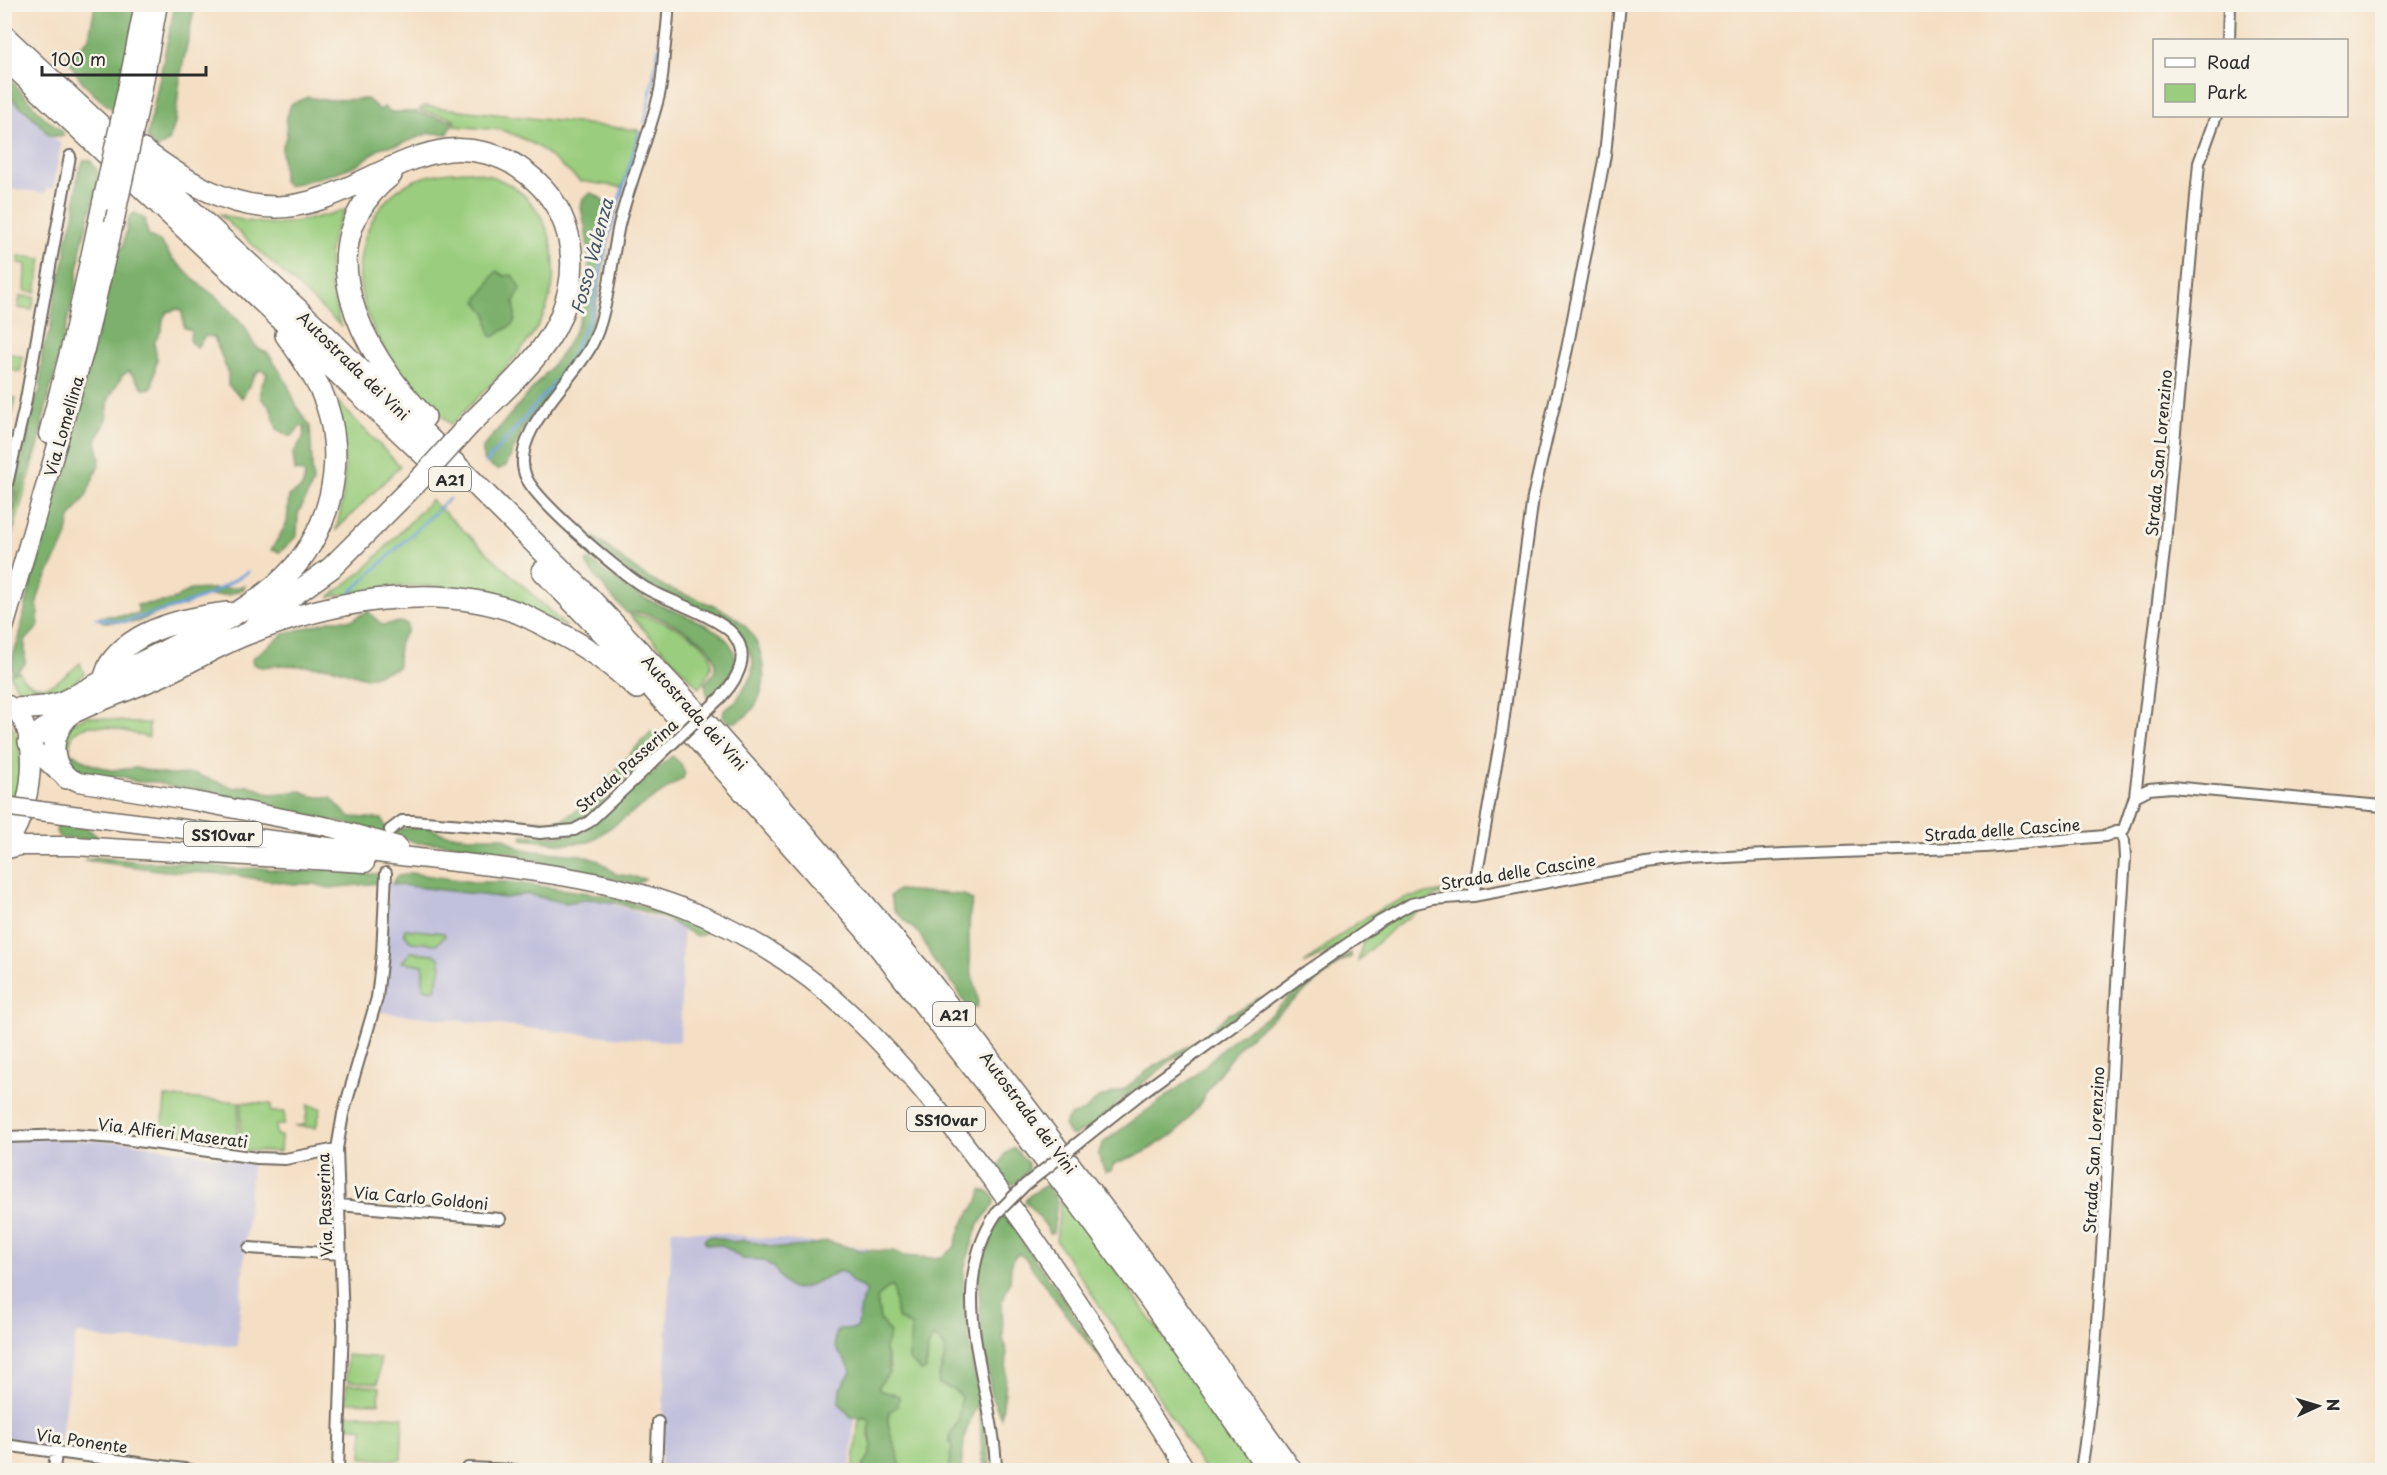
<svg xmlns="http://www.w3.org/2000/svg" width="2387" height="1475" viewBox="0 0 2387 1475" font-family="'Playpen Sans',sans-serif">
	<rect width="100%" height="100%" fill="#f7f3e8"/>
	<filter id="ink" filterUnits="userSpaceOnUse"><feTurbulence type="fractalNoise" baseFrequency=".0167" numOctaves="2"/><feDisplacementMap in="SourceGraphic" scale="12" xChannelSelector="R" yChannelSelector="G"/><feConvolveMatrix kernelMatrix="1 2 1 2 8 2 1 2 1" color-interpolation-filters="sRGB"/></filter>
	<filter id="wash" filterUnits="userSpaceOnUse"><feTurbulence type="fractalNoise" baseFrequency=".008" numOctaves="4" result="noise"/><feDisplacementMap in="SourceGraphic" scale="24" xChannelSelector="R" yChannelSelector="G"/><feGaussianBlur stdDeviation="1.35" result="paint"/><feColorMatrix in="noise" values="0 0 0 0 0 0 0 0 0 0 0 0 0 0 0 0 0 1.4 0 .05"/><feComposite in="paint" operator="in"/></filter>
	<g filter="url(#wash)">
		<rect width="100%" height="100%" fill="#f4dfc4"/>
		<!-- industrial -->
		<path fill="#c2c1dc" d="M 4,90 L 61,144 L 53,189 L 46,188 L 46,193 L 5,188 Z
			M 388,883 L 599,899 L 683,928 L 680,1040 L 677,1042 L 591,1035 L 379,1012 Z
			M 31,1138 L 130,1142 L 252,1163 L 237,1347 L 152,1338 L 114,1341 L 76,1333 L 59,1449 L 5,1441 L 4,1140 Z
			M 675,1229 L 869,1248 L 850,1470 L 660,1470 L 672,1230 Z"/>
		<!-- green -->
		<path fill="#9acd7d" stroke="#627c54" stroke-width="1.5" d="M 425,106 L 638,130 L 639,132 L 623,186 L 620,187 L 580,181 L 537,146 L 515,135 L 501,130 L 454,126 L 455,122 L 452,118 L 419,110 Z
			M 469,171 C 478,173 488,174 496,178 C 557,202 569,277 536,329 C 514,364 480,394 451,425 C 432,405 411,387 395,365 C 380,345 365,315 361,290 C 354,249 372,201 411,182 C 430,173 449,172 469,171 Z
			M 345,210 C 341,218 336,227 333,236 C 324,265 332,299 341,326 L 219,214 C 268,230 296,224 345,210 Z
			M 19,256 L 42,259 L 36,292 L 25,291 L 26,264 L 18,263 Z
			M 20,296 L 35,297 L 32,310 L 18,308 Z
			M 5,352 L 23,357 L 20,372 L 5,368 Z
			M 4,397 L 16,398 L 11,421 L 5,421 Z
			M 334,398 L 400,466 L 336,530 C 349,483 346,445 334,398 Z
			M 43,423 L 40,441 L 5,558 L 5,525 L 24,438 L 27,428 C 27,438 28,447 25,456 C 20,474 10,493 14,512 Z
			M 431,500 L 567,627 C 527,611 478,587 435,586 C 398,584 364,591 329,597 L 364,570 Z
			M 630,615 C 653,615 703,634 711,658 C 714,669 705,679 699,688 Z
			M 80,663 L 84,674 C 75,681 66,690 56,695 C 37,705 16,693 10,674 L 20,672 C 21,678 24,680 29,683 C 48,695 66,675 80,663 Z
			M 5,716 C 24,733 23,790 15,813 C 12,821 8,828 5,835 Z
			M 87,716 L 132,723 L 149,723 L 149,738 C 127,732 65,708 70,752 L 64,756 C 62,729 62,729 87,716 Z
			M 1451,890 L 1463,890 L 1438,895 L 1304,964 C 1336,938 1366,912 1405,899 C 1420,894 1436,893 1451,890 Z
			M 1455,901 L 1419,911 L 1395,926 L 1358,961 L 1363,942 L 1382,925 L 1410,909 L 1429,903 Z
			M 405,929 L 444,933 L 445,936 L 437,944 L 411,942 L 404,933 Z
			M 411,952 L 434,954 L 439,958 L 441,968 L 435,990 L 423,988 L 423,965 L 402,962 Z
			M 165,1097 L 240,1102 L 236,1149 L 162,1137 Z
			M 242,1102 L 271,1104 L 271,1112 L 285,1112 L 284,1125 L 276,1125 L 276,1135 L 281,1136 L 280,1152 L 239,1150 Z
			M 308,1105 L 321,1108 L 316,1128 L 295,1126 L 305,1125 Z
			M 1061,1201 L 1077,1216 L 1258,1470 L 1204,1470 L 1130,1351 L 1056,1240 Z
			M 889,1287 L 894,1287 L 897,1318 L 911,1326 L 927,1364 L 928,1347 L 933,1337 C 958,1348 938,1366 938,1384 L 953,1389 L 961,1396 L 961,1401 L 958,1422 L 952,1430 L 949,1442 L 952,1447 L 948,1470 L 905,1470 L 900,1466 C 899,1449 884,1429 889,1412 L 893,1408 L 894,1393 L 884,1393 L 879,1390 L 879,1384 L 890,1368 L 885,1349 L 887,1329 L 880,1320 L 877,1298 Z
			M 347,1355 L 380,1358 L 378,1383 L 347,1381 Z
			M 347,1384 L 380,1387 L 379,1403 L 346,1402 Z
			M 347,1414 L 403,1417 L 401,1460 L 362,1458 L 363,1428 L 347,1426 Z
			M 866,1418 L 870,1420 L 869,1436 L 872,1446 L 870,1456 L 862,1470 L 853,1470 L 859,1419 Z"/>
		<!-- forest -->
		<path fill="#7bb06c" stroke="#536e4c" stroke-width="1.5" d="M 95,5 L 137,5 L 115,111 C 94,96 74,78 67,53 L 75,52 L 89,38 Z
			M 175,5 L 195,5 L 180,79 L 175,123 L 169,141 L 157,149 L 147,138 Z
			M 5,74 L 43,116 L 62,131 L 64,136 L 50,136 L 31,115 L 6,95 Z
			M 308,97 L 325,100 L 367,99 L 380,110 L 384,107 L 391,112 L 416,112 L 453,121 L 448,134 L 429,133 L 398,145 L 382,147 L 359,164 L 332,174 L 288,186 L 283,181 L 282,147 L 287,136 L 286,120 L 291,104 Z
			M 84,160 L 90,160 L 97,170 L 98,183 L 81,247 L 76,286 L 38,440 L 14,512 L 13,504 L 16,485 L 27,448 L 27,421 L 40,391 L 42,352 L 50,331 L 54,301 L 66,254 L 66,242 L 74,217 L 78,173 Z
			M 591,193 L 601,198 L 606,205 L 606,252 L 594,318 L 585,344 L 554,390 L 524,427 L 506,466 L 497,470 L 483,460 L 483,447 C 496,432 508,417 521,402 C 559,359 592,324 589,262 C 588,244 585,225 581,207 L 583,198 Z
			M 135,213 L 146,220 L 145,224 L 149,236 L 160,241 L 172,258 L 199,284 L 218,298 L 245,327 L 253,343 L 260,350 L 268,353 L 286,381 L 298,409 L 310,426 L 313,483 L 298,514 L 297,536 L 280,552 L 271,550 L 287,523 L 289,496 L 302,488 L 305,476 L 303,472 L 295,471 L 293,454 L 303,438 L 305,426 L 300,426 L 292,436 L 288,436 L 277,429 L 271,408 L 261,398 L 261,386 L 267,375 L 264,371 L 260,370 L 255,375 L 242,398 L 228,385 L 228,373 L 214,337 L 205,336 L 197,347 L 190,342 L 191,330 L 184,328 L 182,311 L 178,309 L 167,312 L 163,319 L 162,329 L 154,343 L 157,359 L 152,388 L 144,389 L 129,371 L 122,376 L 109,398 L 106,421 L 96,441 L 100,459 L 98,467 L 86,496 L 70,518 L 66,539 L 41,588 L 37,601 L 39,626 L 25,641 L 25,664 L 16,672 L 12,672 L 11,661 L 19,639 L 30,586 L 35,567 L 39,560 L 42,532 L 51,519 L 56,492 L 74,442 L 90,361 L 115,258 L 123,246 L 129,217 Z
			M 497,271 L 504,276 L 512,275 C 522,286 522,290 514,301 C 518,332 512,321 494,337 L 490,335 L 487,314 L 477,301 C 479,294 483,294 486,288 C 491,281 490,277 497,271 Z
			M 594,537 C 615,552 634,571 657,583 C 696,602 750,607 761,656 C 764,668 765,681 761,692 C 757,707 746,720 731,723 L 723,717 L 724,710 L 735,703 L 752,676 L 753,659 L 740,634 L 724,619 L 640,581 L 591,541 Z
			M 586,561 L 591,561 C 608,574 625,588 644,598 C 686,619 779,637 710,697 L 707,695 L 705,683 C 708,680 712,676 714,672 C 724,643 667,619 646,614 C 640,612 633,613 627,613 L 612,597 L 588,567 Z
			M 245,585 L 244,589 L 229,595 L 203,596 L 186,605 L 160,612 L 137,622 L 103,622 L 96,618 C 110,613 125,618 139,613 L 137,605 L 171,601 L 190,590 L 234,588 Z
			M 368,611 L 382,625 L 400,622 L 407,624 L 407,632 C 396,643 399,652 398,667 L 394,669 L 366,678 L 330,667 L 280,665 L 261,667 L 253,664 L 252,660 L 254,657 L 284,634 L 333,620 L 352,620 Z
			M 651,732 L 659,736 L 663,745 L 585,819 L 564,827 L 538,828 L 494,822 L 496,818 L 558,821 C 590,809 624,756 651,732 Z
			M 69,754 L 74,754 L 91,764 L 111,770 L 136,768 L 168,775 L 195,774 L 235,788 L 249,785 L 270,794 L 302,791 L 311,796 L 331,798 L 348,816 L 352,817 L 382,819 L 386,828 L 382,835 L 363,827 L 248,804 L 209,790 L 176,788 L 156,782 L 137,782 L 124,777 L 92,777 L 74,769 L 64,758 Z
			M 672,756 L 681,764 L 685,773 L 683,778 L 589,842 L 564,844 L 522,839 L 523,835 C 545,837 563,837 585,831 Z
			M 58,822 L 84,826 L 102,840 L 60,838 L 56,832 Z
			M 421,826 L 431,828 L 441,833 L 467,837 L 503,837 L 519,848 L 534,851 L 581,855 L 599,861 L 616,874 L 645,879 L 637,884 L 598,876 L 582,870 L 557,867 L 509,852 L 483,851 L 468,846 L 438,843 L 418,843 L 395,835 L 397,830 Z
			M 96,857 L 144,862 L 195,863 L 234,869 L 261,868 L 291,872 L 338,869 L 362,874 L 381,874 L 379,883 L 329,888 L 314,884 L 294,884 L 257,879 L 230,874 L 165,871 L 84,860 Z
			M 410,873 L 473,882 L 507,882 L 605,895 L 657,910 L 692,923 L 707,931 L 702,935 L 696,936 L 664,918 L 617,903 L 590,899 L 565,903 L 527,894 L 506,898 L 392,884 L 396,877 Z
			M 898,890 L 964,895 L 973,901 C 967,914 969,955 971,970 C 973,983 980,994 977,1007 L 972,1008 L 964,1002 L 956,987 L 935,963 L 920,935 L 894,910 L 890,896 Z
			M 1351,953 L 1351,957 L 1341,962 L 1242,1043 L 1214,1080 L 1197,1108 L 1176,1133 L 1143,1153 L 1114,1164 L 1111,1171 L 1105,1172 L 1098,1154 L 1104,1142 L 1193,1077 L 1233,1039 L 1268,1017 L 1297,990 Z
			M 1257,998 L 1263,998 L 1192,1049 L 1176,1057 L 1120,1101 L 1097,1124 L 1073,1136 L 1069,1134 L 1064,1125 L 1070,1116 L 1085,1111 L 1097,1099 L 1124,1089 L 1147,1071 L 1204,1036 L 1229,1014 L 1244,1008 Z
			M 1014,1148 L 1028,1163 L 1028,1171 L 1014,1184 L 1009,1184 L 1001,1176 L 998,1169 L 1005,1154 Z
			M 1046,1185 L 1056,1197 L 1057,1201 L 1053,1233 L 1049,1234 L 1046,1226 L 1025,1201 L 1030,1195 Z
			M 981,1190 L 990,1192 L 995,1199 L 993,1206 L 978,1225 L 964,1269 L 963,1284 L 969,1342 L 977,1382 L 981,1392 L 991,1470 L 986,1470 C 977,1449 985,1426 977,1404 L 965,1434 L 961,1468 L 960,1470 L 948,1470 L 952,1447 L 949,1436 L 958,1422 L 961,1396 L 953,1389 L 938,1384 C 938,1366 958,1348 933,1337 L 928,1348 L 926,1370 L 921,1371 L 909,1360 L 911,1326 L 897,1318 L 893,1287 L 889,1287 L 877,1298 L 880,1320 L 890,1333 L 885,1349 L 889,1373 L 879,1385 L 879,1390 L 899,1396 L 898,1406 L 889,1412 C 884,1429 899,1449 900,1466 L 905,1470 L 862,1470 C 864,1461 872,1456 872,1446 C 872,1436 868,1434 870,1420 L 866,1418 L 851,1417 L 839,1403 L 840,1389 L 851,1372 C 848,1356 830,1354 836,1332 L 840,1329 L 855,1329 L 858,1326 L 862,1300 L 867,1291 C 863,1286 860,1287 855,1284 C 847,1280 850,1273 840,1271 L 803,1288 L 792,1289 L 784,1283 L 775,1269 L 763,1260 L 742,1259 L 723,1245 L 707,1244 L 704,1240 L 709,1236 L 735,1242 L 744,1240 L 778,1248 L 808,1246 L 827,1241 L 859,1250 L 894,1251 L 903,1256 L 933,1258 L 942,1257 L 954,1248 L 962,1225 L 978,1201 Z
			M 1005,1215 L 1009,1217 L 1028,1250 L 1064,1299 L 1105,1364 L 1070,1320 L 1026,1259 L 1019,1254 L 1014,1257 L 1011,1267 L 1010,1282 L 1002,1301 L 1003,1338 L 1007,1353 L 1005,1392 L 1001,1417 L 991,1396 L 988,1364 L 983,1357 L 978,1270 L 988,1247 L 993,1226 Z"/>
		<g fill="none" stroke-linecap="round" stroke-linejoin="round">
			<!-- stream -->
			<path stroke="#70a1da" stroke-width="3" d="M 645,123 L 659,48
				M 486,463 L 563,373 L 590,318 L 610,231 L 640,132
				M 348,595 L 449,499
				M 96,618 L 124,622 L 180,606 L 209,595 L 248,572
				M 2150,623 L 2161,532"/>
		</g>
	</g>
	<g filter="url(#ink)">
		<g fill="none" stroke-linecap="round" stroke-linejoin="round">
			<defs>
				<path id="minor" d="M 668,4 C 669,18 666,32 665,45 C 663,61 663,79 659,95 C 648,139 630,181 619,225 C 611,261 608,317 590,348 C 571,382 508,435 526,477 C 536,501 624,577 649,590 C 670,601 719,618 733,634 C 752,657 736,681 720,698
					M 2229,40 L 2230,4
					M 4,497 L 24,410 L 70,156
					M 2135,796 L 2165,543 L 2199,163 L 2216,116
					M 390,830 L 402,821 L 412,821 L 501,828 L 540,833 L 574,830 L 589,822 L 653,762
					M 1473,896 L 1502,731 L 1533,497 L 1567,349 L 1605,155 L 1620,4
					M 1093,1131 L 1144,1091 L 1308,971 L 1381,921 L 1411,904 L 1433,899 L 1473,896 L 1646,864 L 1689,859 L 1784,854 L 1985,847 L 2105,836 L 2124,829 L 2135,796 L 2149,789 L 2171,787 L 2382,806
					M 4,1137 L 73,1135 L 117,1138 L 257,1158 L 285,1159 L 337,1149
					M 339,1205 L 500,1219
					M 996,1214 C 943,1294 994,1384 996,1470
					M 249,1248 L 341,1254
					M 4,1445 L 191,1470
					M 468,1468 L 515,1470
					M 54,1470 L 56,1452
					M 338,1470 L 343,1324 L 337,1149 L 343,1114 L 377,998 L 382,954 L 386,873
					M 656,1470 L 658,1422
					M 2081,1470 C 2092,1403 2096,1335 2101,1267 C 2110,1131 2115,994 2125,858 L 2124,841 L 2120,832"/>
				<path id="primary" d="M 128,85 L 144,4
					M 142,93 L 158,4
					M 48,434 L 72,341 L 102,202
					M 4,628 L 85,349 L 114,223
					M 4,703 C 47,720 32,821 4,846"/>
				<path id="trunk" d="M 30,746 L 56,770 L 78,782 L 194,801 L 329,827 L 398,846
					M 40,811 C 160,826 281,841 401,856 C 494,867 592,873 681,907 C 825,962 903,1061 992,1180 C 1062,1274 1124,1372 1186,1470
					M 4,850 L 19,846 L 74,846 L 365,863"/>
				<path id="motorway" d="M 4,36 L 322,332 L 580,588 L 686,701 L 783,809 L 927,978 L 1134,1249 L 1291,1470
					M 4,57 L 433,463
					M 143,150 C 182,179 227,208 278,207 C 340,205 389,157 449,150 C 473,148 499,154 518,167 C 571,202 584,261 560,318 C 543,358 500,394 469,425
					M 391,175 C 303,244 361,353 425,417
					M 543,571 L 608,638 L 866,930 L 1079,1203 L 1149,1298 L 1269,1470
					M 253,628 L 288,599 L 331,568 L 422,477
					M 103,681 C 106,676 107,669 110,664 C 134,628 188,618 228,613
					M 15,709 L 45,707 L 61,703 C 95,685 129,668 163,652 C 202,632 244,613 277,584 C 331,539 350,457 322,393 C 312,372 299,353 286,335
					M 29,742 C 64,709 115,696 158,677 C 187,664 214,647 244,635 C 327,602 433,580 519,613 C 531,618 543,625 555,631 C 585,646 613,665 637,688
					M 67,778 C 48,759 51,736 67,717"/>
			</defs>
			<!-- minor casing -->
			<use href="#minor" stroke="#716a61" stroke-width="14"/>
			<!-- primary casing -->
			<use href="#primary" stroke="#716a61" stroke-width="21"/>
			<!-- trunk casing -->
			<use href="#trunk" stroke="#716a61" stroke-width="21"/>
			<!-- motorway casing -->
			<use href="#motorway" stroke="#716a61" stroke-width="24"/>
			<!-- minor -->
			<use href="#minor" stroke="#fff" stroke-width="10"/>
			<!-- primary -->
			<use href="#primary" stroke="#fff" stroke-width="18"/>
			<!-- trunk -->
			<use href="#trunk" stroke="#fff" stroke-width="18"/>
			<!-- motorway -->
			<use href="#motorway" stroke="#fff" stroke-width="21"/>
			<defs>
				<path id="minor-bridge" d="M 653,762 L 720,698
					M 996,1214 L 1025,1185 L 1093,1131"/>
				<path id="primary-bridge" d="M 102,202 L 128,85
					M 114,223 L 142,93"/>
				<path id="trunk-bridge" d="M 4,806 L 40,811"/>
				<path id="motorway-bridge" d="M 422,477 L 469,425"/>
			</defs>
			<!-- minor-bridge casing -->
			<use href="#minor-bridge" stroke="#716a61" stroke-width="14" stroke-linecap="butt"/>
			<!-- primary-bridge casing -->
			<use href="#primary-bridge" stroke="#716a61" stroke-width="21" stroke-linecap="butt"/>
			<!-- trunk-bridge casing -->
			<use href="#trunk-bridge" stroke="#716a61" stroke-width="21" stroke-linecap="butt"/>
			<!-- motorway-bridge casing -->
			<use href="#motorway-bridge" stroke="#716a61" stroke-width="24" stroke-linecap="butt"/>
			<!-- minor-bridge -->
			<use href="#minor-bridge" stroke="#fff" stroke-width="10"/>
			<!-- primary-bridge -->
			<use href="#primary-bridge" stroke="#fff" stroke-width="18"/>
			<!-- trunk-bridge -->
			<use href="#trunk-bridge" stroke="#fff" stroke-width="18"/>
			<!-- motorway-bridge -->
			<use href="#motorway-bridge" stroke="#fff" stroke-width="21"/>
		</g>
	</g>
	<g text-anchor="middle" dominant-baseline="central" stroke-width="6" stroke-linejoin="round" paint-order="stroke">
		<!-- shield labels -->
		<g fill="#f7f3e8" stroke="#686764" stroke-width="1.5">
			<rect x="429" y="467" width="42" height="24" rx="4.5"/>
			<rect x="184" y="822" width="78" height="24" rx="4.5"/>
			<rect x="933" y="1002" width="42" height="24" rx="4.5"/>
			<rect x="907" y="1107" width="78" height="24" rx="4.5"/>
		</g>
		<g font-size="15" font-weight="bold" fill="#2b2b2b">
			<text x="450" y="479">A21</text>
			<text x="223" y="834">SS10var</text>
			<text x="954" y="1014">A21</text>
			<text x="946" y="1119">SS10var</text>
		</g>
		<!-- street labels -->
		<g font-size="16" fill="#2b2b2b" stroke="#f7f3e8">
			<text transform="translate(354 365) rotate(44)">Autostrada dei Vini</text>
			<text transform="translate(63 426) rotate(-74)">Via Lomellina</text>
			<text transform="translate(2158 453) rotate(-85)">Strada San Lorenzino</text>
			<text transform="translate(695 712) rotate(48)">Autostrada dei Vini</text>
			<text transform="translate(626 765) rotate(-42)">Strada Passerina</text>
			<text transform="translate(2002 829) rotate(-4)">Strada delle Cascine</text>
			<text transform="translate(1518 871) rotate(-9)">Strada delle Cascine</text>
			<text transform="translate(1029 1112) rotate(53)">Autostrada dei Vini</text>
			<text transform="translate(173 1132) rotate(7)">Via Alfieri Maserati</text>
			<text transform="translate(2093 1150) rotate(-87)">Strada San Lorenzino</text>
			<text transform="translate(421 1197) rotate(5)">Via Carlo Goldoni</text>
			<text transform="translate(324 1205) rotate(-92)">Via Passerina</text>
			<text transform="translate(82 1440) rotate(8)">Via Ponente</text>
		</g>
		<!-- water labels -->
		<g font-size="18" font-style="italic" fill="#435468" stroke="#f7f3e8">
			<text transform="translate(591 256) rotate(-75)">Fosso Valenza</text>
		</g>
	</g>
	<!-- margin -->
	<rect width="2387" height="1475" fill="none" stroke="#f7f3e8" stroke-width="24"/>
	<!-- legend -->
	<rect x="2153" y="39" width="195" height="78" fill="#f7f3e8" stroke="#a5a39c" stroke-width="1.5"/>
	<rect x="2165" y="58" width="30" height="9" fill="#ffffff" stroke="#a5a39c" stroke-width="1.5"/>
	<text x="2207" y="69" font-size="18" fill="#2b2b2b">Road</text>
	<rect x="2165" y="84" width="30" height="18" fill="#9acd7d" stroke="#a5a39c" stroke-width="1.5"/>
	<text x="2207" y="99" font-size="18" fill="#2b2b2b">Park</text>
	<!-- north arrow -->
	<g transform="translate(2318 1406) rotate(86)" stroke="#f7f3e8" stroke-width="4.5" paint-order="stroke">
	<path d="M0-4.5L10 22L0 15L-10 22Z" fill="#2b2b2b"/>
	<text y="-9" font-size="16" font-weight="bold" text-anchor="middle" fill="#2b2b2b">N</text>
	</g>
	<!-- scale -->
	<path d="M42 66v9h164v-9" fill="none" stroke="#2b2b2b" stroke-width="3"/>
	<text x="51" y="66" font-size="18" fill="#2b2b2b" stroke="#f7f3e8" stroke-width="4.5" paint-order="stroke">100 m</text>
</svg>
